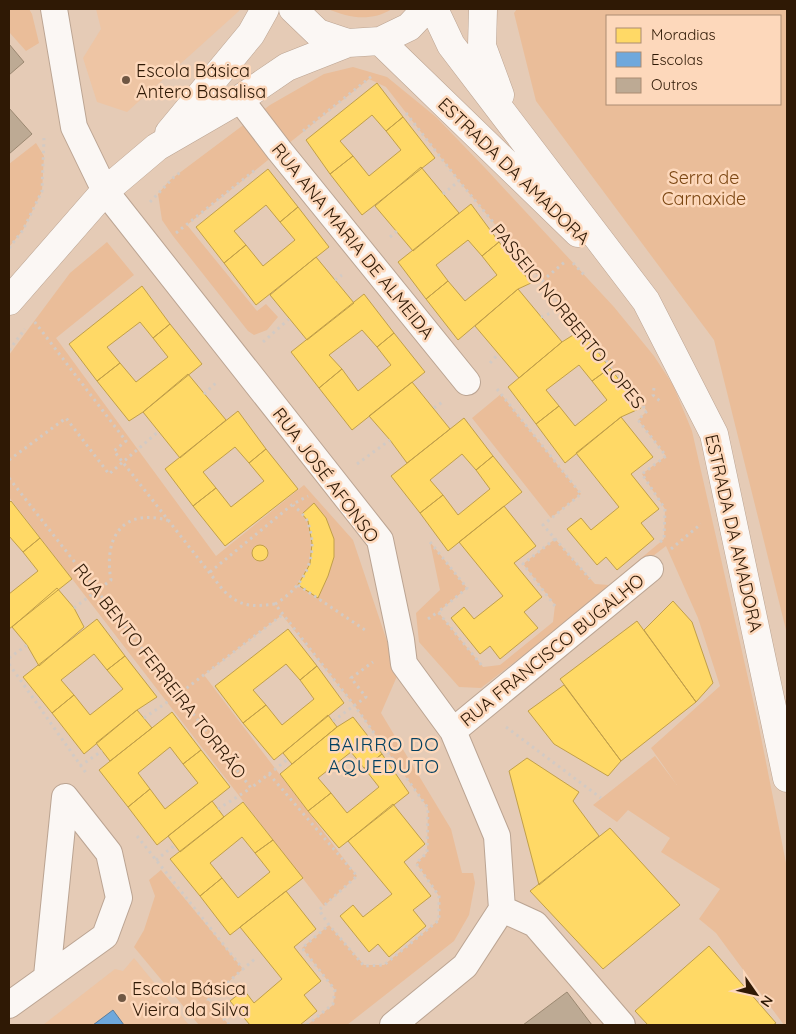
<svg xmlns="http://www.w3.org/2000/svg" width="796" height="1034" viewBox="0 0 796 1034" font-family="Quicksand,sans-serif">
	<rect width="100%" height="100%" fill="#e5cbb6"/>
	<!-- built -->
	<path fill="#eec5a4" d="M 96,9 L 240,9 L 239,11 L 127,112 L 97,102 L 83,58 L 101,29 Z
		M 134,958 L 189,1025 L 43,1025 L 115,969 L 123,971 Z"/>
	<!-- green -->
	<path fill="#eabd99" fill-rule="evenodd" d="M 9,9 L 29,9 L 32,14 L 39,43 L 26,51 L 9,32 Z
		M 328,9 L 392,9 C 371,22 349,18 328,9 Z
		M 517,9 L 787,9 L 787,634 L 714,340 L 536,101 L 514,13 ZM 607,16 L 780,16 L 780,104 L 607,104 Z
		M 353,67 L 387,77 L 436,117 L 486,169 L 614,307 L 654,356 L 673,385 L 692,431 L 758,722 L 787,868 L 787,1025 L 784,1025 L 716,933 L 699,919 L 720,889 L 661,852 L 670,838 L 628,810 L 617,822 L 593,805 L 655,756 L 677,785 L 651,748 L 720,686 L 698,618 L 666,546 L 481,688 L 459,687 L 419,642 L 416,613 L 440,590 L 430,542 L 467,588 L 438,612 L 483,667 L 500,665 L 553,622 L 555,605 L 523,564 L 555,539 L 595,584 L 609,585 L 664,539 L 665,509 L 642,474 L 666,456 L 638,420 L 647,411 L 542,281 L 459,181 L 386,87 L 369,79 L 187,225 L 257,311 L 266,304 L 278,317 L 267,330 L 254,335 L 248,331 L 173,236 L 162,220 L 158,194 L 170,180 L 270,105 L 324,74 Z
		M 36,143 L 44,156 L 42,191 L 23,230 L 9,247 L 9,164 Z
		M 107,242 L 134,275 L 56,338 L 216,556 L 304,485 L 353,540 L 398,674 L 381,713 L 451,829 L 462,873 L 473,873 L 475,883 L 469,915 L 454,941 L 347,1025 L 307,1025 L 333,1005 L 335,990 L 302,948 L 329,925 L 364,965 L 384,965 L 439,920 L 439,896 L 416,863 L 427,853 L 428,808 L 354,705 L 282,615 L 204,675 L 357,876 L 324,906 L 9,497 L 9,355 L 70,273 Z
		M 501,394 L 581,494 L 551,518 L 472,418 Z
		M 161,870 L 243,969 L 208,1000 L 229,1025 L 199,1025 L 134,947 L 144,930 L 155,896 L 149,880 Z"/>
	<!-- homes -->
	<path fill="#ffd966" stroke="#c19f49" d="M 377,83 L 403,117 L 386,131 L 372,115 L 340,141 L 353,156 L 330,174 L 306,140 Z
		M 403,117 L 435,158 L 362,215 L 330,174 L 353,156 L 369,176 L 401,150 L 386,131 Z
		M 421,167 L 459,213 L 413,251 L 375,206 Z
		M 268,169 L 298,207 L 280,222 L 266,205 L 234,231 L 246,245 L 224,263 L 196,227 Z
		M 471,204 L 499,242 L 482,256 L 468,240 L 436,265 L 448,281 L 426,299 L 398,262 Z
		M 298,207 L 329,247 L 256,305 L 224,263 L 246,245 L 263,266 L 295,240 L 280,222 Z
		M 499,242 L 531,283 L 518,289 L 458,340 L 426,299 L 448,281 L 465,301 L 497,275 L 482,256 Z
		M 316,257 L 354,303 L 307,340 L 270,295 Z
		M 142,286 L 170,324 L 153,338 L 140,322 L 107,347 L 120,363 L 97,381 L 69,344 Z
		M 518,289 L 562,342 L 519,378 L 475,326 Z
		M 364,294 L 394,333 L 377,347 L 362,330 L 329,355 L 342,369 L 319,388 L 291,352 Z
		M 170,324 L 202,364 L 143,412 L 129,421 L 97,381 L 120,363 L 136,382 L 168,357 L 153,338 Z
		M 581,330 L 610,368 L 592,381 L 579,365 L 546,390 L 559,406 L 536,424 L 508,387 L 562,342 Z
		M 394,333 L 425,372 L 352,430 L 319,388 L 342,369 L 358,391 L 391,365 L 377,347 Z
		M 610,368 L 641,408 L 621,417 L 565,463 L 536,424 L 559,406 L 575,426 L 607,400 L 592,381 Z
		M 188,374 L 226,420 L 180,458 L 143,412 Z
		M 412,382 L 450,429 L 407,463 L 390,440 L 369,416 Z
		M 238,411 L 266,449 L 249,463 L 235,447 L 203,472 L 216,488 L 193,506 L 165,469 Z
		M 621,417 L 653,457 L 631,474 L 659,509 L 641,523 L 654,539 L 617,570 L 606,557 L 597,565 L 567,529 L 581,518 L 591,530 L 619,507 L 576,453 Z
		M 464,418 L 493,456 L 476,470 L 462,454 L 430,480 L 443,495 L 420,513 L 391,476 Z
		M 266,449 L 298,489 L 225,546 L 193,506 L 216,488 L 231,507 L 264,481 L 249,463 Z
		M 493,456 L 522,492 L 448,551 L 420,513 L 443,495 L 458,515 L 490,489 L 476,470 Z
		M 11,501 L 40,538 L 23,552 L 9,536 L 9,503 Z
		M 314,503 L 326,518 L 334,539 L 334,557 L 328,576 L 318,598 L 298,585 L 310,564 L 312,543 L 308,521 L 302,514 Z
		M 504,506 L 536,546 L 514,563 L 542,597 L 524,612 L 538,628 L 500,659 L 490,646 L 480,654 L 451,618 L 464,607 L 474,619 L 503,596 L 459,542 Z
		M 40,538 L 72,579 L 9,629 L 9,594 L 38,571 L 23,552 Z
		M252 553a8 8 0 1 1 16 0a8 8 0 1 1-16 0Z
		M 57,588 L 74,608 L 84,627 L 39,666 L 27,645 L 12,627 Z
		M 673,601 L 692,622 L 713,683 L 696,702 L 644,630 Z
		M 97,619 L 125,656 L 107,670 L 94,654 L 61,680 L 74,695 L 52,713 L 23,677 Z
		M 637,621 L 696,702 L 621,761 L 560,679 Z
		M 288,629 L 317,666 L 300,680 L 286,664 L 253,690 L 266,705 L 243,723 L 215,686 Z
		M 125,656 L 157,697 L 137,710 L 84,754 L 52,713 L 74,695 L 90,715 L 123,689 L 107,670 Z
		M 317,666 L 344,703 L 274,760 L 243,723 L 266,705 L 282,725 L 314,699 L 300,680 Z
		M 564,685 L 621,761 L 608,776 L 554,744 L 528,711 Z
		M 137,710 L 152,728 L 110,761 L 96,743 Z
		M 172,712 L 201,750 L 183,764 L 170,747 L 138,773 L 150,789 L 128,807 L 99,770 Z
		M 328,715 L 337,727 L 292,764 L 283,753 Z
		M 353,717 L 382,754 L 364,768 L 351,752 L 318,778 L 331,793 L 308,811 L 280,774 L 337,727 Z
		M 201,750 L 230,787 L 157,845 L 128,807 L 150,789 L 165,809 L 198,783 L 183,764 Z
		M 382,754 L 409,793 L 339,848 L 308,811 L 331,793 L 347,813 L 379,787 L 364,768 Z
		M 527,758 L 579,792 L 573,801 L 599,836 L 539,885 L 509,771 Z
		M 212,801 L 224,817 L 180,852 L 168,836 Z
		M 243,802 L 273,840 L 255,853 L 242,837 L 210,863 L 222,878 L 200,896 L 170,859 Z
		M 393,804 L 425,844 L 404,862 L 431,896 L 413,910 L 426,926 L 389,957 L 378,944 L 369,952 L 340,916 L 353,905 L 363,917 L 392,894 L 348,841 Z
		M 610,828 L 680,905 L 603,969 L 530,891 Z
		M 273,840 L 303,878 L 230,935 L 200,896 L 222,878 L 238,898 L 270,872 L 255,853 Z
		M 286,891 L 316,929 L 294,947 L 321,981 L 304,995 L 317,1011 L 300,1025 L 250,1025 L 230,1001 L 244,990 L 254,1003 L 282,979 L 240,927 Z
		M 709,946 L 776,1023 L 773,1025 L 648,1025 L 635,1011 Z"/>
	<!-- schools -->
	<path fill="#6fa8dc" stroke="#5c7d9c" d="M 113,1010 L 124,1025 L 93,1025 Z"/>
	<!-- building -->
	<path fill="#bdaa94" stroke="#9b8871" d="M 9,44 L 24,62 L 9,75 Z
		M 9,108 L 32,134 L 9,154 Z
		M 567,992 L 592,1025 L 523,1025 Z"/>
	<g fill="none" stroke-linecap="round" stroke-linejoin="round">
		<defs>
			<path id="minor" d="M 54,9 L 74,127 L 105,191 L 380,540 L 401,640 L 404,664 L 453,731 L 497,836 L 502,909 L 465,966 L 393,1025
				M 240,99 L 279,150 L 467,382
				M 453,731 L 650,569
				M 502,909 L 535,924 L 622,1025
				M 9,1005 L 105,936 L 119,898 L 109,853 L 65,797 L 47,976"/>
			<path id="tertiary" d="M 293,9 L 318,33 L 348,43
				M 434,9 L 451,45 L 646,301 L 714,434 L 787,778
				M 483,9 L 482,46 L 500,95
				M 380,41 L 578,233
				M 169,133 L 251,34 L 265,9
				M 9,301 L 105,191 L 157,147 L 240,99 L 287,67 L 348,43 L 380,41 L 409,27 L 426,9"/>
		</defs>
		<!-- minor casing -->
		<use href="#minor" stroke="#bba492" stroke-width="28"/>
		<!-- tertiary casing -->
		<use href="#tertiary" stroke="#bba492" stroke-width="29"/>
		<!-- path -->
		<path stroke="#d2cac4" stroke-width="3" stroke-dasharray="2.5 4" stroke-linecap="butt" d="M 406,113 L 459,181 L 542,281 L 647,411 L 638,420 L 666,456 L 642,474 L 665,509 L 664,539 L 660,542
			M 303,131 L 372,76
			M 443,194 L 459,181
			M 150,202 L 174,177 L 182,171
			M 176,233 L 255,170
			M 390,237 L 397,231
			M 9,248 L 23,230 L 42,191 L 44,138
			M 573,263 L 586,277
			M 335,280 L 342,275
			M 542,281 L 566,261
			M 541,317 L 563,308
			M 263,342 L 289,319
			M 9,350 L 25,329
			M 490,363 L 498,354
			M 654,388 L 653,395 L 662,403
			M 497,389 L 581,494 L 543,525 L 590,579
			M 204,394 L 217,382
			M 434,408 L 444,401
			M 9,460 L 66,418 L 109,474 L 159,431
			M 357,464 L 390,440
			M 9,478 L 251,788 L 269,774 L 357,876 L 319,910 L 329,925 L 364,966 L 384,965 L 439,920 L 439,896 L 416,863 L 427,853 L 428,808 L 354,705 L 275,604 C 252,607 240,607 223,590 L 114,451 L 126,441 L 34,321
			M 555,539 L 523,564 L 555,606
			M 430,542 L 467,588 L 438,612 L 483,667
			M 671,549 L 701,524
			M 210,572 L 293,504 L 308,496
			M 298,585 L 368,632
			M 275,604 C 304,587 320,556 308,523 C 306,516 298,510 293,505
			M 74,608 L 111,580 C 103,536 124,507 170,521
			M 428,619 L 438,612
			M 9,658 L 27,645
			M 9,664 L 86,773
			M 144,718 L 179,694 L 282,615
			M 333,721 L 366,697 L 351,678 L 373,662
			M 506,727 L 601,798
			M 80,766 L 102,751
			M 269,774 L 288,759
			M 218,809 L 251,788
			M 137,836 L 243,969 L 256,958
			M 156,860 L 175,845
			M 229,1025 L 208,1000 L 243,969
			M 307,1025 L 333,1004 L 335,990 L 302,948 L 329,925"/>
		<!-- minor -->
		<use href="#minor" stroke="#fbf7f4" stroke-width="26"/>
		<!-- tertiary -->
		<use href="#tertiary" stroke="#fbf7f4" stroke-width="28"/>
	</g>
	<!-- markers -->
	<g fill="#6f5743" stroke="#fdd8bb" stroke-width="2">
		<circle cx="126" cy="80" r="5"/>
		<circle cx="122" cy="998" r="5"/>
	</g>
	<g text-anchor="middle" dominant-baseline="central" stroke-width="5" stroke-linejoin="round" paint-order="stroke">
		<!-- poi labels -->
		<g font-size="18" fill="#2f1905" stroke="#fdd8bb" text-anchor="start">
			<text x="136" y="70">Escola Básica<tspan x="136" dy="21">Antero Basalisa</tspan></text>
			<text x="132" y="988">Escola Básica<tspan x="132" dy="21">Vieira da Silva</tspan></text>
		</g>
		<!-- street labels -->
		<g font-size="18" fill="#2f1905" stroke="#fdd8bb">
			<text transform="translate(514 171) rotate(44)">ESTRADA DA AMADORA</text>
			<text transform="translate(353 241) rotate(51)">RUA ANA MARIA DE ALMEIDA</text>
			<text transform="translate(568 316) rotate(51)">PASSEIO NORBERTO LOPES</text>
			<text transform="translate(326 475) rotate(53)">RUA JOSÉ AFONSO</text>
			<text transform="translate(734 533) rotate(77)">ESTRADA DA AMADORA</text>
			<text transform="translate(552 650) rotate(-39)">RUA FRANCISCO BUGALHO</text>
			<text transform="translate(160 671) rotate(52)">RUA BENTO FERREIRA TORRÃO</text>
		</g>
		<!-- park labels -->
		<g font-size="18" fill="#7c4713" stroke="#fdd8bb">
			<text x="704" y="177">Serra de<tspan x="704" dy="21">Carnaxide</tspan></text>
		</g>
		<!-- neighbourhood labels -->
		<g font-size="19" letter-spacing="1" fill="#024061" stroke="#fdd8bb">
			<text x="384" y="744">BAIRRO DO<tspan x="384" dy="22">AQUEDUTO</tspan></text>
		</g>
	</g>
	<!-- border -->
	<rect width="796" height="1034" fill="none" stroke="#2f1905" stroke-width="20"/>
	<!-- legend -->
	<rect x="606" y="15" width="175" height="90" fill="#fdd8bb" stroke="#ab8c72"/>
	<rect x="616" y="28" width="25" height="15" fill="#ffd966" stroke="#ab8c72"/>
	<text x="651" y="40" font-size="15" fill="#2f1905">Moradias</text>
	<rect x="616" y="52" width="25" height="15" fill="#6fa8dc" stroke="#ab8c72"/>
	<text x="651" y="65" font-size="15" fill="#2f1905">Escolas</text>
	<rect x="616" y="78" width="25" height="15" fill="#bdaa94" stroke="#ab8c72"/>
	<text x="651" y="90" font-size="15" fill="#2f1905">Outros</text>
	<!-- north arrow -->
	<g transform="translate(756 994) rotate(124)" stroke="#fdd8bb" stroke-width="4" paint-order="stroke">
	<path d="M0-4L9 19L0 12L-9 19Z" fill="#2f1905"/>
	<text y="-8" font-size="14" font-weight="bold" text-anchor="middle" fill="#2f1905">N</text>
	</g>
</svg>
